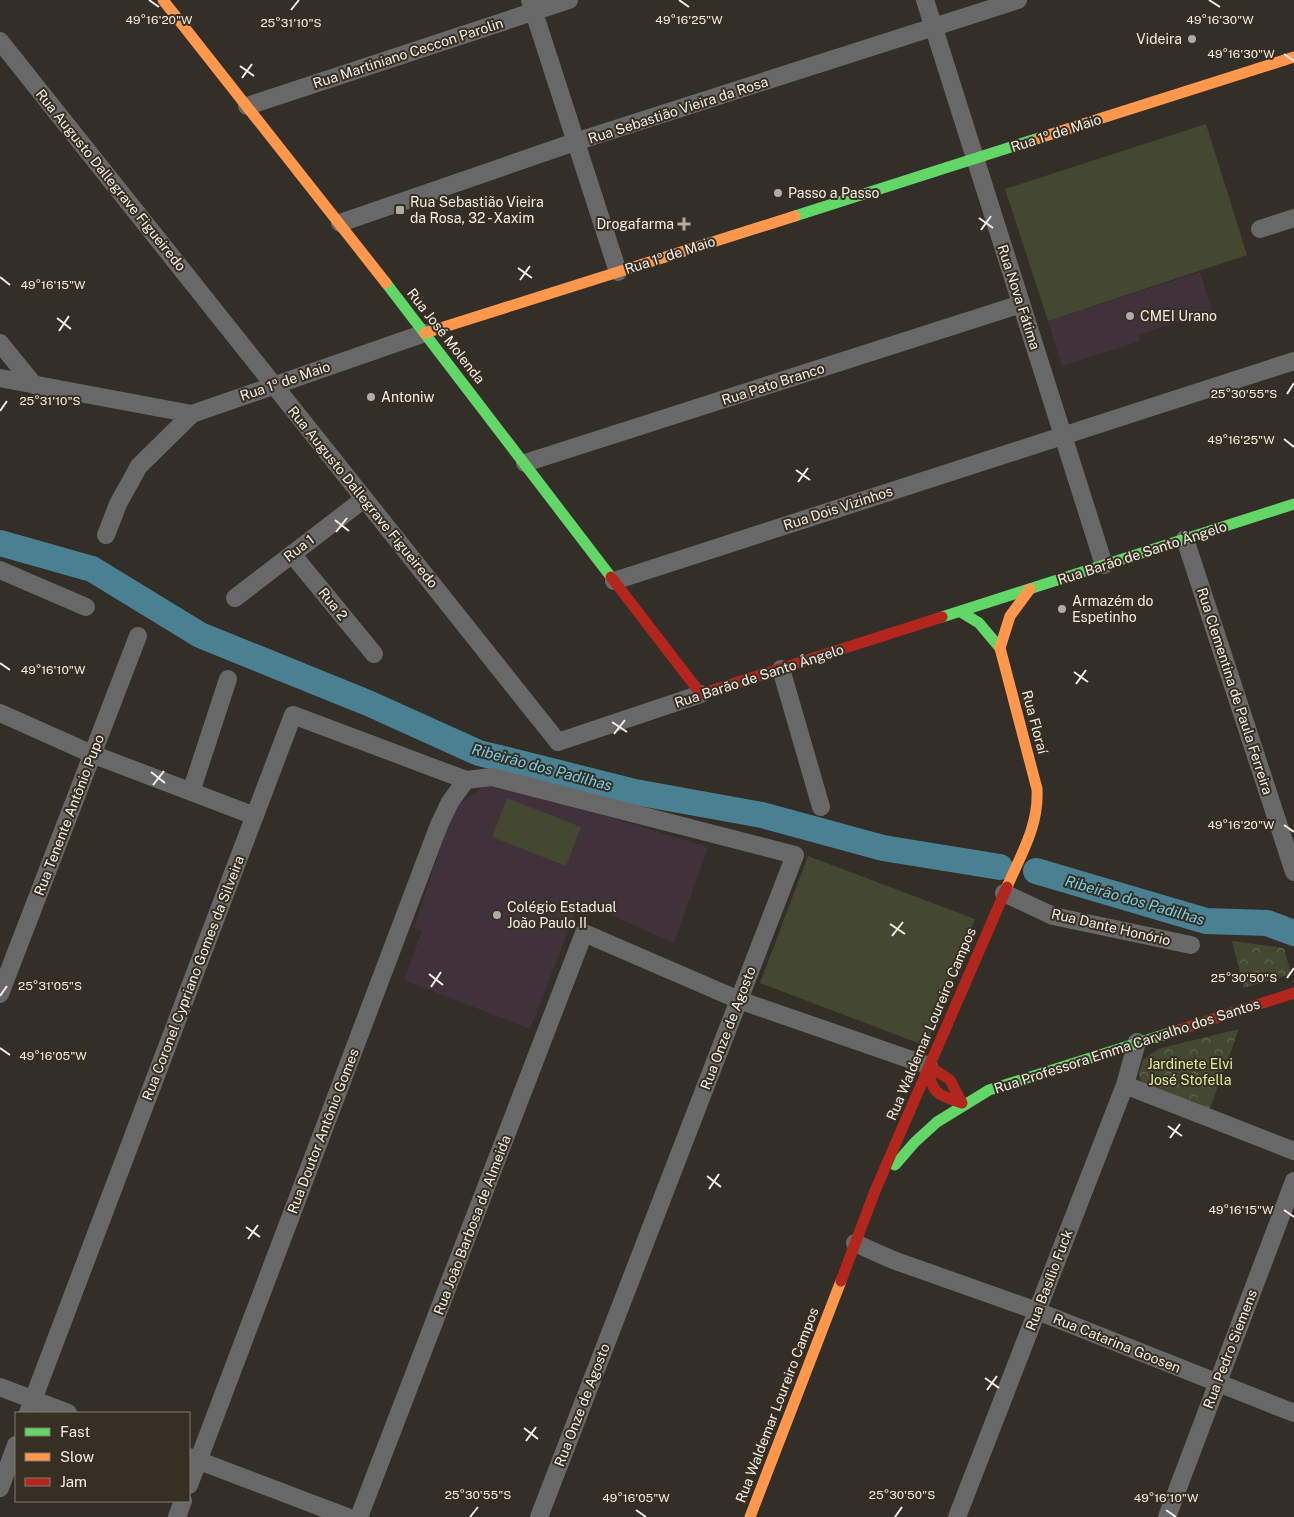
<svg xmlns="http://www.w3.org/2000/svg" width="1294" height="1517" viewBox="0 0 1294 1517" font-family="'Public Sans',sans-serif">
	<defs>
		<pattern id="forest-crowns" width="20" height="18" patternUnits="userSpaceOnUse" patternTransform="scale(1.25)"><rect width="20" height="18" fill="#444831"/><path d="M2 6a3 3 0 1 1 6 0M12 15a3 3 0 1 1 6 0" fill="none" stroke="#60634f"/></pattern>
	</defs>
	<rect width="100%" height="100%" fill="#332e28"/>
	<!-- education -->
	<path fill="#41313a" d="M 1200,272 L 1212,311 L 1138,335 L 1140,341 L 1062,366 L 1048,321 Z
		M 491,781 L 708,847 L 674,943 L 580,901 L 530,1029 L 404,980 L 422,931 L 414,928 L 453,809 Z"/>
	<!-- forest -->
	<path fill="url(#forest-crowns)" d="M 1232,941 L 1284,948 L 1291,974 L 1244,988 Z
		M 1239,1029 L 1209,1111 L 1148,1090 L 1140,1080 L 1139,1072 L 1143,1060 L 1158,1049 Z"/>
	<!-- garden -->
	<path fill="#444831" d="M 1206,124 L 1247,255 L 1048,321 L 1005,189 Z
		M 507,798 L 581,827 L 566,866 L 492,837 Z
		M 808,856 L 975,919 L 926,1046 L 760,983 Z"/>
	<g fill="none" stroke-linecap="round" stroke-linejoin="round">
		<!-- river -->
		<path stroke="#4a8192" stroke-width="26" d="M 0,543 L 92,569 L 200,635 L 368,703 L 479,753 L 635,792 L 762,815 L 883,848 L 1000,867
			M 1036,871 L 1206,921 L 1267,923 L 1294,933"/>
		<!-- street -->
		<path stroke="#676867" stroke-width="18" d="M 530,0 L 618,272
			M 925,0 L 1104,565
			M 0,41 L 558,742 L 701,694
			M 247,106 L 569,0
			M 340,223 L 575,142 L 1018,0
			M 1260,229 L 1294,218
			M 0,343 L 34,385
			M 0,378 L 192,414
			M 525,463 L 1021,304
			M 106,535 L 118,504 L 139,466 L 192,414 L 425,333
			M 1185,539 L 1294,872
			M 292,554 L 374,654
			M 0,570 L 86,607
			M 614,581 L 1294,361
			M 235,598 L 364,499
			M 781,669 L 821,807
			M 0,713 L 92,754 L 255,816
			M 191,792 L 228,679
			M 1004,893 L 1053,916 L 1191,945
			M 0,994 L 138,636
			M 1125,1085 L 1294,1151
			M 855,1243 L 893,1260 L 1037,1311 L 1294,1413
			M 0,1387 L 68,1413
			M 28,1413 L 293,715 L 466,780 L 492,777 L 795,855 L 539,1517
			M 189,1457 L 347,1517
			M 189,1485 L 439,825 L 450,802 L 466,780
			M 0,1488 L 16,1445
			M 177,1517 L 183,1501
			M 359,1517 L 584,933 L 739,1000 L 929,1066
			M 957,1517 L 1125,1085 L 1137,1042
			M 1167,1517 L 1294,1181"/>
		<!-- fast -->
		<path stroke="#63d668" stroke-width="11" d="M 795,216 L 1039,138
			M 386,283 L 611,577
			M 961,612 L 979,623 L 1000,648
			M 942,617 L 1294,504
			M 895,1165 L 915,1142 L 937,1122 L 989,1090 L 1179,1030"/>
		<!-- slow -->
		<path stroke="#ff974d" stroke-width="11" d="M 163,0 L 386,283
			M 1039,138 L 1294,57
			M 425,333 L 795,216
			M 1007,887 C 1021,854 1039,826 1037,789 L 1000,648 L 1010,616 L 1030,589
			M 750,1517 L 841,1281"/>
		<!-- jam -->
		<path stroke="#b3261e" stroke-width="11" d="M 611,577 L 701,694 L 942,617
			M 1179,1030 L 1294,993
			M 929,1066 L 950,1080 L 962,1103 C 938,1095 930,1093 929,1066 Z
			M 841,1281 L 875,1191 L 1007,887"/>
	</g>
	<!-- ticks -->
	<path fill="none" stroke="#f4eee7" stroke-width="2" d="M 149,0 L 159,7M 679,0 L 689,7M 1209,0 L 1220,7M 291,10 L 299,0M 1284,54 L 1294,61M 240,66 L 254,76M 242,78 L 252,64M 979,218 L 993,228M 981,230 L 991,216M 518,268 L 532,278M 0,277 L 10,285M 520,280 L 530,266M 57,318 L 71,329M 59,331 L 69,316M 1287,394 L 1294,383M 0,411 L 7,401M 1284,439 L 1294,447M 796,470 L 810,480M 798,482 L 808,468M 335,520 L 349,531M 336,532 L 347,518M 0,663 L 10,670M 1074,672 L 1088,682M 1076,684 L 1086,670M 612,722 L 627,732M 614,734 L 625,720M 151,772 L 165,783M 153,785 L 164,771M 1284,825 L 1294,832M 890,924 L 905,934M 892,936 L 903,922M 429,974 L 443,985M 1287,978 L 1294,968M 431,987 L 441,972M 0,996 L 7,986M 0,1048 L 10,1055M 1168,1126 L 1182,1136M 1170,1138 L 1180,1124M 707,1176 L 721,1187M 709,1189 L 719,1174M 1284,1210 L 1294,1217M 246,1227 L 260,1237M 248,1239 L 258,1225M 985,1378 L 999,1388M 987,1390 L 997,1376M 524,1428 L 538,1439M 526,1441 L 536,1427M 636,1510 L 646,1517M 1166,1510 L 1176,1517M 470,1517 L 478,1507M 895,1517 L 902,1507"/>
	<!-- markers -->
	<g fill="#b0aba4" stroke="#382f23" stroke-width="2">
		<circle cx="1192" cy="39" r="5"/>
		<circle cx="778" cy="193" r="5"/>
		<rect x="395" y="205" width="10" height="10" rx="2.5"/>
		<path d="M681.5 216.5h5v5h5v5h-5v5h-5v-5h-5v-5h5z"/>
		<circle cx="1130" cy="316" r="5"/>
		<circle cx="371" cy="397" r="5"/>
		<circle cx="1062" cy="609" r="5"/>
		<circle cx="497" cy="915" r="5"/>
	</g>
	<g text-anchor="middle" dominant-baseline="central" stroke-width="4" stroke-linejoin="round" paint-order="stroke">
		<!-- poi labels -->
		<g font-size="14" fill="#f4eee7" stroke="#382f23" text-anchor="start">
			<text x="1182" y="39" text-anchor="end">Videira</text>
			<text x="788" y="193">Passo a Passo</text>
			<text x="410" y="202">Rua Sebastião Vieira<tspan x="410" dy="16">da Rosa, 32 - Xaxim</tspan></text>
			<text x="674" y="224" text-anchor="end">Drogafarma</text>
			<text x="1140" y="316">CMEI Urano</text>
			<text x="381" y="397">Antoniw</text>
			<text x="1072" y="601">Armazém do<tspan x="1072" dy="16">Espetinho</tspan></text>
			<text x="507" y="907">Colégio Estadual<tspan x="507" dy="16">João Paulo II</tspan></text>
		</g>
		<!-- street labels -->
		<g font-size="14" fill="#f4eee7" stroke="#382f23">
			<text transform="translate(408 53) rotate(-18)">Rua Martiniano Ceccon Parolin</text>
			<text transform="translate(678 110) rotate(-18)">Rua Sebastião Vieira da Rosa</text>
			<text transform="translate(1056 133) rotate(-18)">Rua 1º de Maio</text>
			<text transform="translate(111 180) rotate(51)">Rua Augusto Dallegrave Figueiredo</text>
			<text transform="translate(670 255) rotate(-18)">Rua 1º de Maio</text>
			<text transform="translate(1019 297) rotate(72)">Rua Nova Fátima</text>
			<text transform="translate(446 336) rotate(52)">Rua José Molenda</text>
			<text transform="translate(285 381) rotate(-19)">Rua 1º de Maio</text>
			<text transform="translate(773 384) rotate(-18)">Rua Pato Branco</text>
			<text transform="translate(363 497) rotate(51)">Rua Augusto Dallegrave Figueiredo</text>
			<text transform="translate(838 508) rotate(-18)">Rua Dois Vizinhos</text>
			<text transform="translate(299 548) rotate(-38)">Rua 1</text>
			<text transform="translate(1142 553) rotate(-18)">Rua Barão de Santo Ângelo</text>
			<text transform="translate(333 604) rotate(51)">Rua 2</text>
			<text transform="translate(759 676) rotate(-18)">Rua Barão de Santo Ângelo</text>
			<text transform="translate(1235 691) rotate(72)">Rua Clementina de Paula Ferreira</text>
			<text transform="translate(1035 722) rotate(75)">Rua Floraí</text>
			<text transform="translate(69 815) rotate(-69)">Rua Tenente Antônio Pupo</text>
			<text transform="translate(1111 927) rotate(13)">Rua Dante Honório</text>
			<text transform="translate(193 978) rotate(-69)">Rua Coronel Cypriano Gomes da Silveira</text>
			<text transform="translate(931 1024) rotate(-67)">Rua Waldemar Loureiro Campos</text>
			<text transform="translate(728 1028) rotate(-69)">Rua Onze de Agosto</text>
			<text transform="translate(1127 1046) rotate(-18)">Rua Professora Emma Carvalho dos Santos</text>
			<text transform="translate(323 1131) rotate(-69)">Rua Doutor Antônio Gomes</text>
			<text transform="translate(472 1225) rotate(-69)">Rua João Barbosa de Almeida</text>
			<text transform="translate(1049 1280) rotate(-69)">Rua Basílio Fuck</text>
			<text transform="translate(1117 1343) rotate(22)">Rua Catarina Goosen</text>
			<text transform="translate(1230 1349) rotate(-69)">Rua Pedro Siemens</text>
			<text transform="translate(582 1405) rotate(-69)">Rua Onze de Agosto</text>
			<text transform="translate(777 1405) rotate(-69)">Rua Waldemar Loureiro Campos</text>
		</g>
		<!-- park labels -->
		<g font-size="14" fill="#deeda1" stroke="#382f23">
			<text x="1190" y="1064">Jardinete Elvi<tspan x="1190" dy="16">José Stofella</tspan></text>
		</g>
		<!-- water labels -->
		<g font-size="15" font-style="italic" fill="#72d2ef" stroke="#382f23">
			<text transform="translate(542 767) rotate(15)">Ribeirão dos Padilhas</text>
			<text transform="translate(1135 900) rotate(16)">Ribeirão dos Padilhas</text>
		</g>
	</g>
	<g font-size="12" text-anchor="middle" fill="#f4eee7" stroke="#382f23" stroke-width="4" stroke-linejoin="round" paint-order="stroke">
		<text x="159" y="24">49°16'20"W</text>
		<text x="689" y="24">49°16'25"W</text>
		<text x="1220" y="24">49°16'30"W</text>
		<text x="291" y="27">25°31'10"S</text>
		<text x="1241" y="58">49°16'30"W</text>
		<text x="53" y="289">49°16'15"W</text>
		<text x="1244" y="398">25°30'55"S</text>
		<text x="50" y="405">25°31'10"S</text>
		<text x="1241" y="444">49°16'25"W</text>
		<text x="53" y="674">49°16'10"W</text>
		<text x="1241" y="829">49°16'20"W</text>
		<text x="1244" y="982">25°30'50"S</text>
		<text x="50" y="990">25°31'05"S</text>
		<text x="53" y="1060">49°16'05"W</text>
		<text x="1241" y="1214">49°16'15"W</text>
		<text x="478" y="1499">25°30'55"S</text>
		<text x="902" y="1499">25°30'50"S</text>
		<text x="636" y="1502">49°16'05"W</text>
		<text x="1166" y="1502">49°16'10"W</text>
	</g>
	<!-- legend -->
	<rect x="15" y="1412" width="175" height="90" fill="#382f23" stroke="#837b71"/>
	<rect x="25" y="1428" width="25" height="8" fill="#63d668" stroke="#837b71"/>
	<text x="60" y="1437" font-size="15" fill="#f4eee7">Fast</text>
	<rect x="25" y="1453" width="25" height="8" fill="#ff974d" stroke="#837b71"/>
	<text x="60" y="1462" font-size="15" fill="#f4eee7">Slow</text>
	<rect x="25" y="1478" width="25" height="8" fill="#b3261e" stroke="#837b71"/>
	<text x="60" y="1487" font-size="15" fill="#f4eee7">Jam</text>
</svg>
